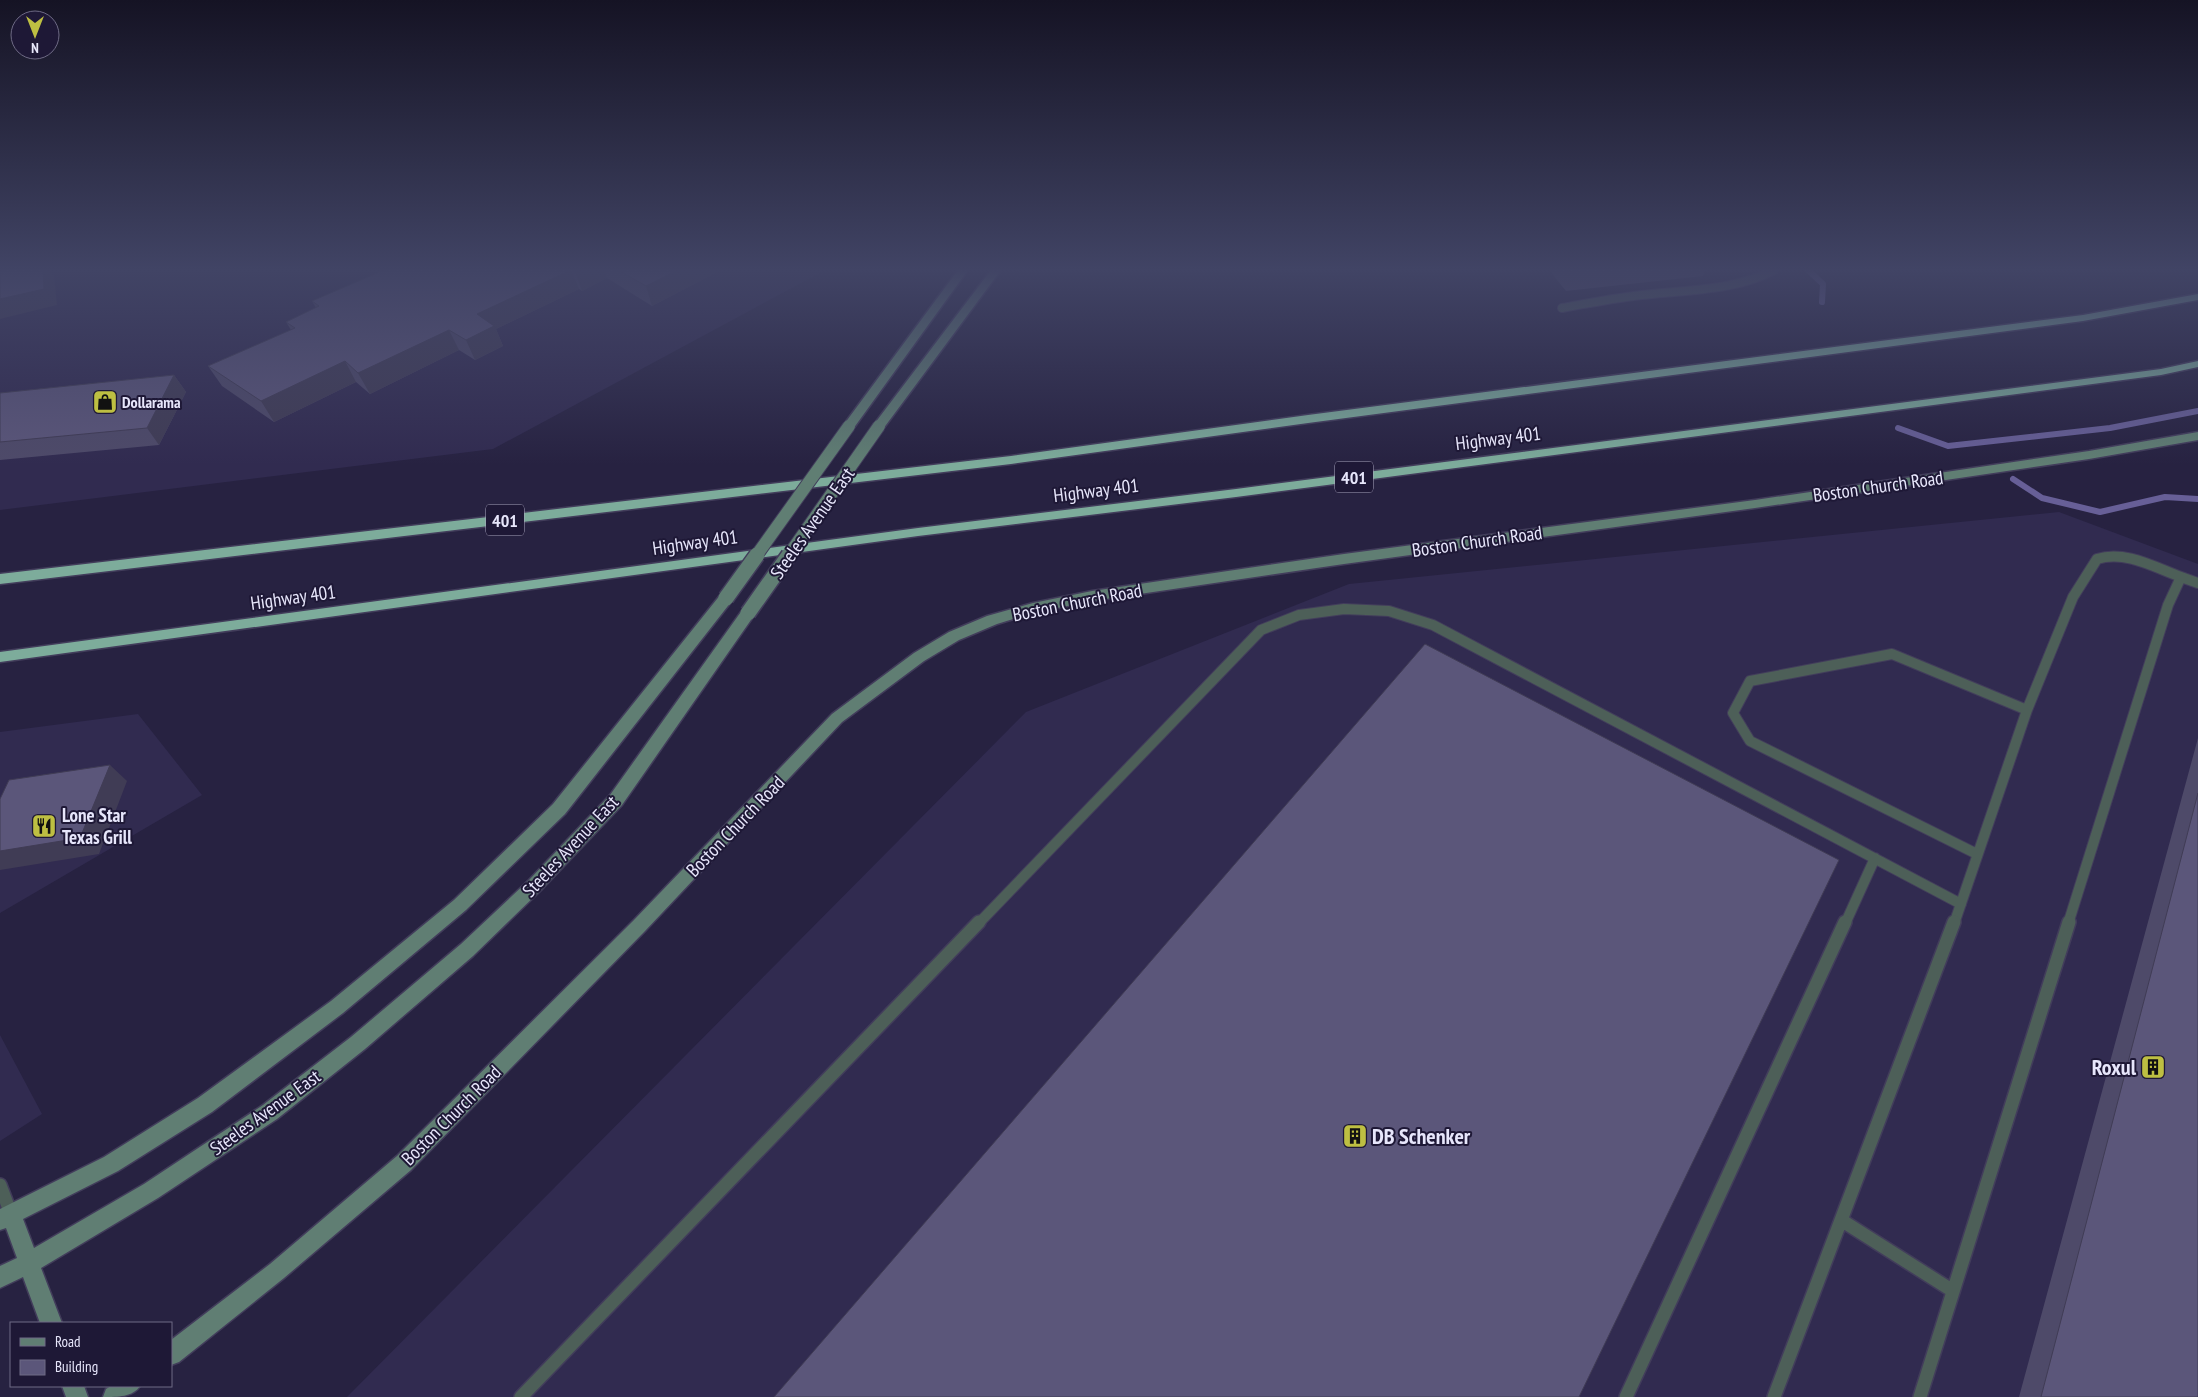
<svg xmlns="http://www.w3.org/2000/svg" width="2198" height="1397" viewBox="0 0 2198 1397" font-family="'PT Sans Narrow',sans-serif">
	<rect width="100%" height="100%" fill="#272241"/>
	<!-- built -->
	<path fill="#312b50" d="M 0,270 L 825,270 L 493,449 L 0,510 Z
		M 2059,512 L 2198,564 L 2198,1397 L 347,1397 L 1026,712 L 1349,584 Z
		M 138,714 L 202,795 L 0,913 L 0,732 Z
		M 0,1035 L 42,1114 L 0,1141 Z"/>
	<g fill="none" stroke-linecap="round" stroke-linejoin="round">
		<!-- stream -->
		<path stroke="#675f97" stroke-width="6" d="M 1808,270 L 1823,284 L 1822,302
			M 1898,428 L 1948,446 L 2110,428 L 2198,411
			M 2013,479 L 2042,498 L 2100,512 L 2165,497 L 2198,499"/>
		<defs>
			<path id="lane-far2" d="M 1562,308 C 1589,303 1615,298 1642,295 C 1685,290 1735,291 1774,270"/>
			<path id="lane-far1" d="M 2181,577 L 2198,583
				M 1977,854 L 1750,741 L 1733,713 L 1750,681 L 1892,654 L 2027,710
				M 978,924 L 1261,630 L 1299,615 L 1344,609 L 1389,611 L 1433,625 L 1961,904
				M 1845,924 L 1875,858
				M 1954,924 L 2027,710 L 2073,597 L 2097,559 C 2125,550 2154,567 2181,577 L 2168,605 L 2068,924"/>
			<path id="lane" d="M 0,1185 L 11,1214
				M 1841,1220 L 1953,1291
				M 521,1397 L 979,922
				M 1626,1397 L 1845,922
				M 1774,1397 L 1954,922
				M 1920,1397 L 2069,922"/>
			<path id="secondary" d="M 958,270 L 968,270 L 853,429 L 845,429 L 843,426 L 845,423 Z
				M 991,270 L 1001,270 L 883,429 L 875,429 L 873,426 L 875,423 Z
				M 2198,432 L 2198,440 L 2089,459 L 1755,508 L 1344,564 L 1092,601 L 1033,613 L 997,624 L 959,640 L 924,661 L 842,722 L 645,931 L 411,1170 L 284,1278 L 179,1362 L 171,1365 L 171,1340 L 270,1264 L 397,1156 L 633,921 L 832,714 L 914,653 L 949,632 L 987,616 L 1033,603 L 1092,591 L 1344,554 L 1755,500 L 2089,451 Z
				M 726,593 L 731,594 L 733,598 L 731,602 L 565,814 L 466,910 L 343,1013 L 212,1112 L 118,1171 L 23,1219 L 34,1248 L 144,1184 L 263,1105 L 351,1037 L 461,944 L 529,880 L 610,795 L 743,609 L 753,609 L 755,613 L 753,617 L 622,805 L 541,890 L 473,956 L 365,1049 L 277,1119 L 158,1198 L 41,1268 L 62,1323 L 40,1323 L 23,1277 L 0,1288 L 0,1266 L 17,1258 L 6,1228 L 0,1230 L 0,1209 L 104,1157 L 198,1098 L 331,1001 L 454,900 L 553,804 L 721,594 Z
				M 62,1386 L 84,1386 L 88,1397 L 66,1397 Z
				M 111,1386 L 140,1386 C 133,1397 118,1397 103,1397 L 106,1389 Z"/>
			<path id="highway" d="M 2198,294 L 2198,300 L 2083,321 L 1308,423 L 1011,464 L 0,584 L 0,574 L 1011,456 L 1308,415 L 2083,315 Z
				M 2198,361 L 2198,367 L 2161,375 L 1236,497 L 918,536 L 0,662 L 0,652 L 918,528 L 1236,489 L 2161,369 Z"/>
		</defs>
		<!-- lane-far2 casing -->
		<use href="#lane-far2" stroke="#423d5b" stroke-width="10"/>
		<!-- lane-far1 casing -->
		<use href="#lane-far1" stroke="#423d5b" stroke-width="12"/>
		<!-- lane casing -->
		<use href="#lane" stroke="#423d5b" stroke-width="16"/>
		<!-- secondary casing -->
		<use href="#secondary" stroke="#423d5b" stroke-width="3"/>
		<!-- highway casing -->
		<use href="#highway" stroke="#423d5b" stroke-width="3"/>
		<!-- lane-far2 -->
		<use href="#lane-far2" stroke="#4d5f58" stroke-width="8"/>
		<!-- lane-far1 -->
		<use href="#lane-far1" stroke="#4d5f58" stroke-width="10"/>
		<!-- lane -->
		<use href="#lane" stroke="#4d5f58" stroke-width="13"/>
		<!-- secondary -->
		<use href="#secondary" fill="#607e73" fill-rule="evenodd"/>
		<!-- highway -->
		<use href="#highway" fill="#7dac9b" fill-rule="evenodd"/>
		<defs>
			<path id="secondary-bridge-far1" d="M 756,556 L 849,426
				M 788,556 L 879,426"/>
			<path id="secondary-bridge" d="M 726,598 L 757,555
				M 748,613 L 789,555"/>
		</defs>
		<!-- secondary-bridge-far1 casing -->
		<use href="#secondary-bridge-far1" stroke="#423d5b" stroke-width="14" stroke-linecap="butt"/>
		<!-- secondary-bridge casing -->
		<use href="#secondary-bridge" stroke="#423d5b" stroke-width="18" stroke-linecap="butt"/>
		<!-- secondary-bridge-far1 -->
		<use href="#secondary-bridge-far1" stroke="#607e73" stroke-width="12"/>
		<!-- secondary-bridge -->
		<use href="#secondary-bridge" stroke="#607e73" stroke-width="15"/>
	</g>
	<!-- wall -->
	<path fill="#4e4a69" d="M 384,270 L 721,270 L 652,306 L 607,278 L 582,291 L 579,289 L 496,329 L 503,346 L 475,360 L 459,350 L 370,394 L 356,382 L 274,422 L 222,386 L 208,366 L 291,330 L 286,322 L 316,308 L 312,301 Z
		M 1549,270 L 1705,270 L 1703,276 L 1566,291 Z
		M 174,375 L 186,392 L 159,445 L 0,460 L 0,393 Z
		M 2198,738 L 2198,1397 L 2019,1397 Z"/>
	<!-- shaded-wall -->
	<path fill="#403c55" d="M 43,270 L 50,270 L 54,275 L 57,305 L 0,319 L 0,299 Z
		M 571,270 L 579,289 L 496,329 L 503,346 L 475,360 L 466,340 L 477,314 Z
		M 578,270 L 604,270 L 607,278 L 582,291 L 575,271 Z
		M 678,270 L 721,270 L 652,306 L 646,286 Z
		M 449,330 L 459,350 L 370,394 L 358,373 Z
		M 345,361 L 356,382 L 274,422 L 261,401 Z
		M 174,375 L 186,392 L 159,445 L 147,428 Z
		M 110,765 L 127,781 L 99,854 L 0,870 L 0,851 Z"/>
	<!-- building -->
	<path fill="#5b567a" stroke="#403c55" d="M 0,270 L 43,270 L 44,289 L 0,299 Z
		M 384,270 L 571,270 L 477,314 L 494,326 L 466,340 L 449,330 L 358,373 L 345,361 L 261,401 L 208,366 L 295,328 L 286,322 L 319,306 L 312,301 Z
		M 618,270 L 678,270 L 646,286 Z
		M 174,375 L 147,428 L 0,442 L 0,393 Z
		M 1425,644 L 1839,860 L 1579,1397 L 774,1397 Z
		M 110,765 L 80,838 L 0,851 L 0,799 L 9,780 Z
		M 2198,793 L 2198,1397 L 2041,1397 Z"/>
	<!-- sky -->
	<linearGradient id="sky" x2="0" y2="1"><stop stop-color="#151324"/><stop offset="0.58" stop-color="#414465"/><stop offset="1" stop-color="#414465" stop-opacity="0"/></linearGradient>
	<rect width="2198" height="465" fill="url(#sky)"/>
	<!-- icons -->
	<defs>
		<symbol id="shop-square" viewBox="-11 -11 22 22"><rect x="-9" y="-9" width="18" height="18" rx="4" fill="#bebf42" stroke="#1e1836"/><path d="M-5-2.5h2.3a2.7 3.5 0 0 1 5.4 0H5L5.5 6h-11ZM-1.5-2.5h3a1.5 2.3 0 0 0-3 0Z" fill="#111"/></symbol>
		<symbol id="restaurant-square" viewBox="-11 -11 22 22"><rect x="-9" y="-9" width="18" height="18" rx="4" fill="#bebf42" stroke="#1e1836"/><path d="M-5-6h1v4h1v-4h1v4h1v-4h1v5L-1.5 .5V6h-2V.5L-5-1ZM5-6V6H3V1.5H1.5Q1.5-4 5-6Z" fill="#111"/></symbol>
		<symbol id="building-square" viewBox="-11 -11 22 22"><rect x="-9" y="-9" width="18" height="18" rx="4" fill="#bebf42" stroke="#1e1836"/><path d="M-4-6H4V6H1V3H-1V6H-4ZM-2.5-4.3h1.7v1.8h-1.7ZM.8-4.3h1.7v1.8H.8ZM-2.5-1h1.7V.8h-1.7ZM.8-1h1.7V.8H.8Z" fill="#111"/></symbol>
	</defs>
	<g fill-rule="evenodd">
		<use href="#shop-square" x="91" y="388" width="28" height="28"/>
		<use href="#restaurant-square" x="30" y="812" width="28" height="28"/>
		<use href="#building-square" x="2139" y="1053" width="28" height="28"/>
		<use href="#building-square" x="1341" y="1122" width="28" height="28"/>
	</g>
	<g text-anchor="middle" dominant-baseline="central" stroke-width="4" stroke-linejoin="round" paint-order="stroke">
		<!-- far-poi labels -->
		<g font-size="16" font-weight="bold" fill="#e7e6fb" stroke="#1e1836" text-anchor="start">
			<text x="122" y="402">Dollarama</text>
		</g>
		<!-- shield labels -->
		<g fill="#1e1836" stroke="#aba8c0" stroke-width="1">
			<rect x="1335" y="461.5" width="38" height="31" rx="4"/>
			<rect x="486" y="504.5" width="38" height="31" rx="4"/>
		</g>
		<g font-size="18" font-weight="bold" fill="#e7e6fb">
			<text x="1354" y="477">401</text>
			<text x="505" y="520">401</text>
		</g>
		<!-- street labels -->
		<g font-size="19" fill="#e7e6fb" stroke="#1e1836">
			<text transform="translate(1498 438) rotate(-7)">Highway 401</text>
			<text transform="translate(1878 486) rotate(-8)">Boston Church Road</text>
			<text transform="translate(1096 490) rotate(-7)">Highway 401</text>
			<text transform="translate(812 523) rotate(-55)">Steeles Avenue East</text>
			<text transform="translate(1477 541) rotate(-8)">Boston Church Road</text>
			<text transform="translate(695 542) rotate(-8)">Highway 401</text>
			<text transform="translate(293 597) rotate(-8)">Highway 401</text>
			<text transform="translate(1077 602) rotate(-11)">Boston Church Road</text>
			<text transform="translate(735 826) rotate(-46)">Boston Church Road</text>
			<text transform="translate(570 846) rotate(-47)">Steeles Avenue East</text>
			<text transform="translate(265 1112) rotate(-36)">Steeles Avenue East</text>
			<text transform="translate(451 1115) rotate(-45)">Boston Church Road</text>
		</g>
		<!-- poi labels -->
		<g font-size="19" font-weight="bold" fill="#e7e6fb" stroke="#1e1836" text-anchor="start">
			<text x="62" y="815">Lone Star<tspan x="62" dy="22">Texas Grill</tspan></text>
		</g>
		<!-- near-poi labels -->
		<g font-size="22" font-weight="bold" fill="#e7e6fb" stroke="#1e1836" text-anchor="end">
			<text x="2136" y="1067">Roxul</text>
			<text x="1372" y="1136" text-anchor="start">DB Schenker</text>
		</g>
	</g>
	<!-- legend -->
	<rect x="10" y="1322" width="162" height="65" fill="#1e1836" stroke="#6e6a85"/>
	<rect x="20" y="1338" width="25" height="8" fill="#607e73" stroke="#6e6a85"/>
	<text x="55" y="1347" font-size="15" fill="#e7e6fb">Road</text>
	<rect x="20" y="1360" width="25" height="15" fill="#5b567a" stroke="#6e6a85"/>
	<text x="55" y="1372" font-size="15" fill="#e7e6fb">Building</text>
	<!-- north arrow -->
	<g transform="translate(35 35) rotate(180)"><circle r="24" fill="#1e1836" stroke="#6e6a85"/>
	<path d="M0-4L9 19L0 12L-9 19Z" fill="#bebf42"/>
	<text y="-8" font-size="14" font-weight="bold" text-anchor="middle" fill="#e7e6fb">N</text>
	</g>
</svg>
